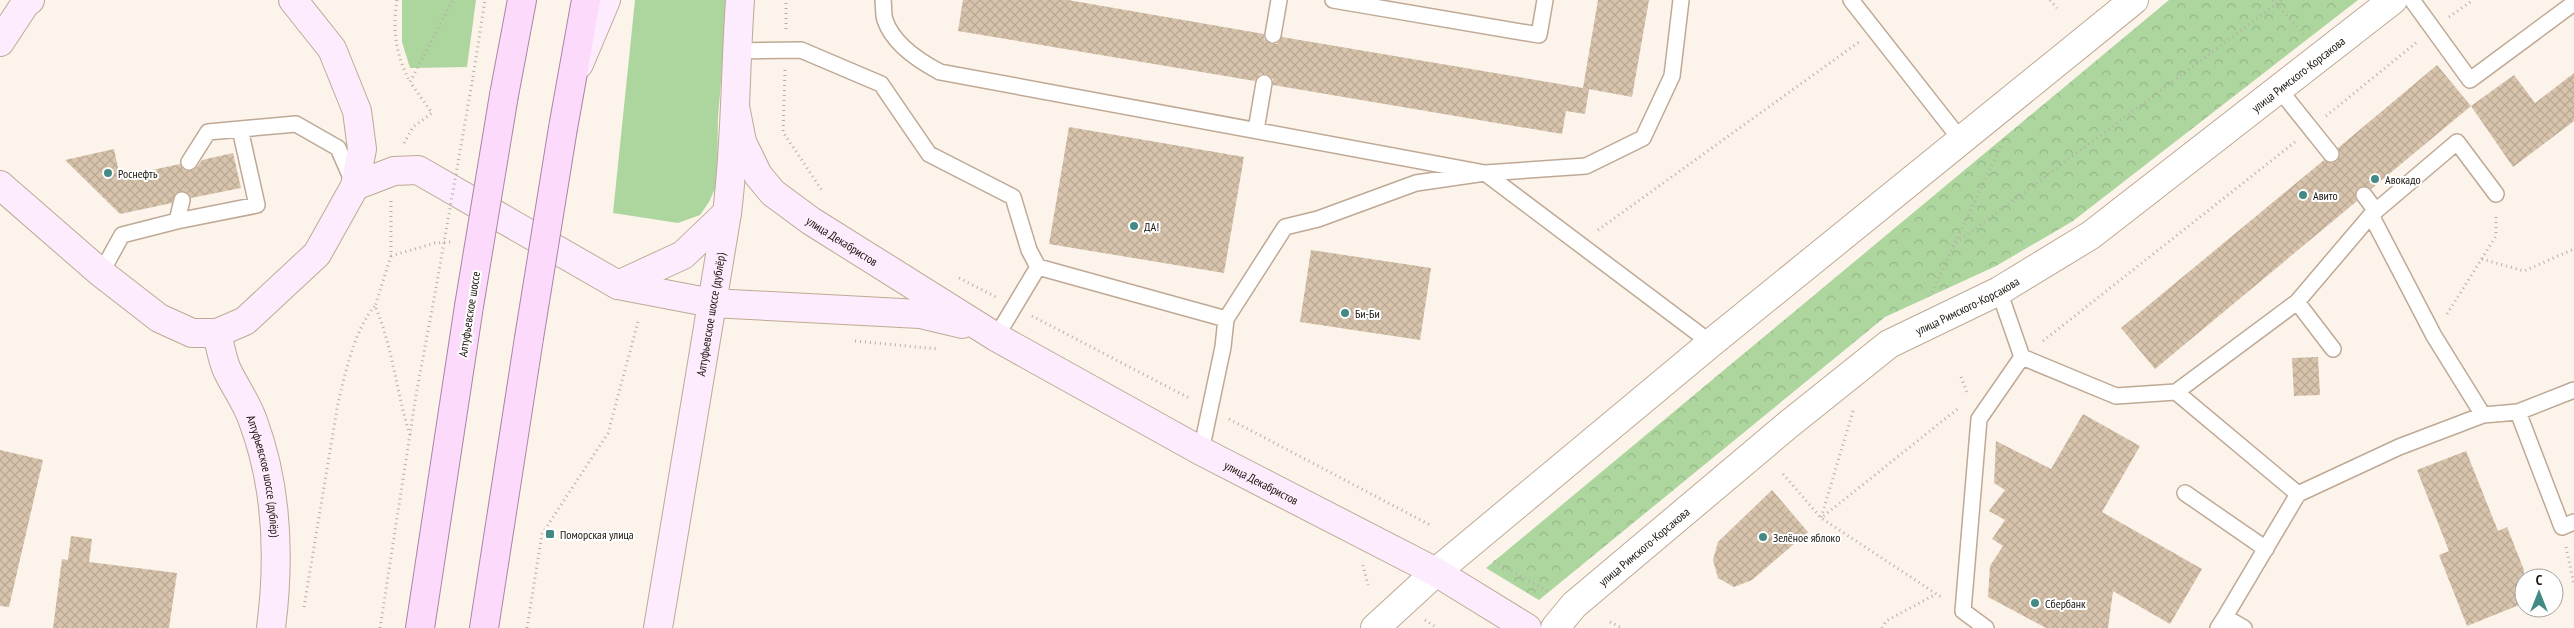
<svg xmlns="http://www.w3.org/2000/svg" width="2574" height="628" viewBox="0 0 2574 628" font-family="'PT Sans Narrow',sans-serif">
	<defs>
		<pattern id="park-crowns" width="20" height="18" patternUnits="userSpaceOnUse" patternTransform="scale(1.25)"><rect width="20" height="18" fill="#add69f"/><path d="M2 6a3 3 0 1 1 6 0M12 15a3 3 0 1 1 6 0" fill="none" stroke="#94b788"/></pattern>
		<pattern id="building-cross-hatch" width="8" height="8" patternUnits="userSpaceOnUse" patternTransform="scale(1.25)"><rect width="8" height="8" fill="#d8c4ad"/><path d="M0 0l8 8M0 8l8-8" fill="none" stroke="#b9a894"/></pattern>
	</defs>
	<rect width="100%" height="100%" fill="#fcf3ea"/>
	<!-- grass -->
	<path fill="#add69f" d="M 402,0 L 476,0 L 467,67 L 410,68 L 402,42 Z
		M 635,0 L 728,0 L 718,117 L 717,184 L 709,202 L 700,215 L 678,223 L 613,213 Z"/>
	<!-- park -->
	<path fill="url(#park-crowns)" d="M 2169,0 L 2358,0 L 2073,221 L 1996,266 L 1885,317 L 1539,600 L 1486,568 Z"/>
	<!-- building -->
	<path fill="url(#building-cross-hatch)" d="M 963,0 L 1068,0 L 1264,34 L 1264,39 L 1271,44 L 1277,44 L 1282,37 L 1589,89 L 1585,114 L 1566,111 L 1562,134 L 1273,85 L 1273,79 L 1266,74 L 1260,74 L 1255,81 L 958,31 Z
		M 1598,0 L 1649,0 L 1632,97 L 1583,88 Z
		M 2437,65 L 2471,106 L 2371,189 L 2363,186 L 2358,188 L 2355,196 L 2357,201 L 2155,369 L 2121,328 L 2324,160 L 2332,163 L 2337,161 L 2340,153 L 2338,148 Z
		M 2574,73 L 2574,121 L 2513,167 L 2471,106 L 2514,75 L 2535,103 Z
		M 1069,127 L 1244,157 L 1224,273 L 1049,244 Z
		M 114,149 L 120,177 L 180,164 L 184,170 L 189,171 L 197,167 L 202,160 L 233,153 L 241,188 L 191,198 L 188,193 L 180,191 L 175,194 L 172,203 L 120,214 L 65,160 Z
		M 1311,250 L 1431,268 L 1420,340 L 1300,322 Z
		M 2318,357 L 2320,395 L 2294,396 L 2292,358 Z
		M 2083,414 L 2140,446 L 2102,512 L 2202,569 L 2170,624 L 2113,591 L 2108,628 L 2046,628 L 1988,597 L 1990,566 L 2003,546 L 1992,539 L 2005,520 L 1989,511 L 2005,490 L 1994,483 L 1996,441 L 2051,469 Z
		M 0,450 L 43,460 L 9,607 L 0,606 Z
		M 2466,451 L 2498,531 L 2507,527 L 2524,570 L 2524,603 L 2467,626 L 2439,555 L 2449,551 L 2417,470 Z
		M 1772,490 L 1808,532 L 1752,580 L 1734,587 L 1718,578 L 1713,560 L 1718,542 Z
		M 71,536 L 92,539 L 89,562 L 177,573 L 169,628 L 53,628 L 62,559 L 68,560 Z"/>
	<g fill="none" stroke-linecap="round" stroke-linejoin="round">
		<defs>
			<path id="service" d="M 883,0 C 884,6 883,14 885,20 C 893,44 919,61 940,72 L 1485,173 L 1711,343
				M 1333,0 L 1539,35 L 1545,0
				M 1851,0 L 1961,140
				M 2412,0 L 2470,80 L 2574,3
				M 1273,35 L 1279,0
				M 736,51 L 801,50 L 881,84 L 929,154 L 1013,197 L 1029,250 L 1038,267
				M 2279,89 L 2331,154
				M 1256,130 L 1264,83
				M 189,162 L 208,132 L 296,124 L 338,148 L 353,182
				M 2364,195 L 2376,211
				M 2371,215 L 2434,336 L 2483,415
				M 177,221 L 257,205 L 240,129
				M 101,273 L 122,235 L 177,221 L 182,200
				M 2297,302 L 2333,349
				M 1226,319 L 1285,227 L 1318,219 L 1416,183 L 1485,173 L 1586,166 L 1643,138 L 1672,76 L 1681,0
				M 996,337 L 1038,267 L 1226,319 L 1223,347 L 1201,451
				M 2022,357 L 2116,396 L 2176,392
				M 2518,412 L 2562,527 L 2574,522
				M 2185,493 L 2266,549
				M 2298,494 L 2399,447 L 2483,415 L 2518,412 L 2574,390
				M 2225,617 L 2298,494 L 2176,392 L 2297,302 L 2371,215 L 2457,142 L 2496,194
				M 1986,628 L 1963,611 L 1979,419 L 2022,357 L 1999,291
				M 2218,628 L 2225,617 L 2244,628"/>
			<g id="tertiary">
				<path d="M 1375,628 L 1436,572 L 1711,343 L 2134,0"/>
				<path id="s1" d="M 1555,628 L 1574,605 L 1789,424 L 1889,344 L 1999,291 L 2091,235 L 2393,0"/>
			</g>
			<g id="secondary">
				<path d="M 0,42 L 25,4 L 30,0"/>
				<path d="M 579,64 L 606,0"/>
				<path id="s2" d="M 735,106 L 742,142 L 758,175 L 773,193 L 811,221 L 996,337 L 1201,451 L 1436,572 L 1527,628"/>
				<path d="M 0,185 L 101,273 L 159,318 L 192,333 L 217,333 L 245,321 L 317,254 L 355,186 L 362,149 L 357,111 L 332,49 L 293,0"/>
				<path d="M 355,186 L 394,171 L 418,170 L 618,285 L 712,303 L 920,314 L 962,324"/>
				<path d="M 618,285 L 683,255 L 727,213"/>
				<path id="s3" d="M 217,333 C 220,345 222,359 227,370 C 235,387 247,403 253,421 C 278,488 280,558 271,628"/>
				<path id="s4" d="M 658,628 L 727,213 C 736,142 735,71 740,0"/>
			</g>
			<path id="primary" d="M 504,95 L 522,0
				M 563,128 L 586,0
				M 420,628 L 469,306
				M 484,628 L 529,338"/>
		</defs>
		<!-- service casing -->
		<use href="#service" stroke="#bfa995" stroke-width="18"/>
		<!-- tertiary casing -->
		<use href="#tertiary" stroke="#bfa995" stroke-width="30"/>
		<!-- secondary casing -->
		<use href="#secondary" stroke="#bfa995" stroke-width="30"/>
		<!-- primary casing -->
		<use href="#primary" stroke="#ab84a6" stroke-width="30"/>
		<!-- path -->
		<path stroke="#b7aea6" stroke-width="3" stroke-dasharray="1 4" stroke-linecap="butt" d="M 397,0 C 392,31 396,55 410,82 L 453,0
			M 2050,0 L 2057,8
			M 2273,0 L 2304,35
			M 2449,17 L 2473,0
			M 786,29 L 786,0
			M 785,70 L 783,132 L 823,192
			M 473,77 L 485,0
			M 2326,116 L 2417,42
			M 404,143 L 413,127 L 432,113 L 410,82
			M 391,201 L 391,256 L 375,306 C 393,347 396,392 410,435
			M 1598,230 L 1859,42
			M 1952,246 L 2282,0
			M 391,256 L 435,243 L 451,242
			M 2482,259 L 2524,271 L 2574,249
			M 959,278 L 996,297
			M 1932,292 L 2001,146
			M 2447,314 L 2496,236 L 2496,214
			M 1032,316 L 1191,399
			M 855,341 L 939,349
			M 2043,341 L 2295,142
			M 1961,377 L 1968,395
			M 1853,411 L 1821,518 L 1960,407
			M 1229,419 L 1432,526
			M 1783,474 L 1821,518 L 1941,597
			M 2566,547 L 2574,585
			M 1494,561 L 1549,592
			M 1363,565 L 1368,585
			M 304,607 L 338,403 C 345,374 355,328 375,306
			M 1425,620 L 1437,628
			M 1610,622 L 1622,628
			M 380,628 L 416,395 L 436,288
			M 527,628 L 542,534 L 608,433 L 639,318
			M 1882,628 L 1886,621 L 1936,594"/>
		<!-- service -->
		<use href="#service" stroke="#fff" stroke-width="15"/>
		<!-- tertiary -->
		<use href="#tertiary" stroke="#fff" stroke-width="28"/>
		<!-- secondary -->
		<use href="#secondary" stroke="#fdecfd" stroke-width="28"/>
		<!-- primary -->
		<use href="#primary" stroke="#fbdafb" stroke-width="28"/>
		<defs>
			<path id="primary-bridge" d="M 469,306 L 504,95
				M 529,338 L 563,128"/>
		</defs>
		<!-- primary-bridge casing -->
		<use href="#primary-bridge" stroke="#ab84a6" stroke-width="30" stroke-linecap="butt"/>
		<!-- path-bridge -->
		<path stroke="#b7aea6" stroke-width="3" stroke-dasharray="1 4" stroke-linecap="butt" d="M 436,288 L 473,77"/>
		<!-- primary-bridge -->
		<use href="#primary-bridge" stroke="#fbdafb" stroke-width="28"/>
	</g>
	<!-- markers -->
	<g fill="#448a84" stroke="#fff" stroke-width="2">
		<circle cx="108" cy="173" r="5"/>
		<circle cx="2375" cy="179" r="5"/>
		<circle cx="2303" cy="195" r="5"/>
		<circle cx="1134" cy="226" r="5"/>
		<circle cx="1345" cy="313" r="5"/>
		<rect x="545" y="529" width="10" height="10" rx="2.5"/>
		<circle cx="1763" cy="537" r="5"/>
		<circle cx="2035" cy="603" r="5"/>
	</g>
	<g text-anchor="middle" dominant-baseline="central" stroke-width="4" stroke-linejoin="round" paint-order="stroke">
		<!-- street labels -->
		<g font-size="12" fill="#1b130c" stroke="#fff">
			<text stroke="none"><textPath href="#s1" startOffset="931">улица Римского-Корсакова</textPath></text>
			<text stroke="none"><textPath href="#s2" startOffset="181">улица Декабристов</textPath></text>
			<text stroke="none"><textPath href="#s1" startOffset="526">улица Римского-Корсакова</textPath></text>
			<text transform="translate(469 314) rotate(-81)">Алтуфьевское шоссе</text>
			<text stroke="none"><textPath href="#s4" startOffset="318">Алтуфьевское шоссе (дублёр)</textPath></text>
			<text stroke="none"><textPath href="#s3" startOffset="152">Алтуфьевское шоссе (дублёр)</textPath></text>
			<text stroke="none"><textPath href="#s2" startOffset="665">улица Декабристов</textPath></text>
			<text stroke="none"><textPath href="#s1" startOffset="121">улица Римского-Корсакова</textPath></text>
		</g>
		<!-- poi labels -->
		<g font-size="12" fill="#1b130c" stroke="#fff" text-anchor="start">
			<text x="118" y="173">Роснефть</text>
			<text x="2385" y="179">Авокадо</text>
			<text x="2313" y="195">Авито</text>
			<text x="1144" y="226">ДА!</text>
			<text x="1355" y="313">Би-Би</text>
			<text x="560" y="534">Поморская улица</text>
			<text x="1773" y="537">Зелёное яблоко</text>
			<text x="2045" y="603">Сбербанк</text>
		</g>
	</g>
	<!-- north arrow -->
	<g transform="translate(2539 593)"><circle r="24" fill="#ffffff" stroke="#a4a19e"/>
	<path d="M0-4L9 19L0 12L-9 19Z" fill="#448a84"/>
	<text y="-8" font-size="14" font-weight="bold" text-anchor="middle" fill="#1b130c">С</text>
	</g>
</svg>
